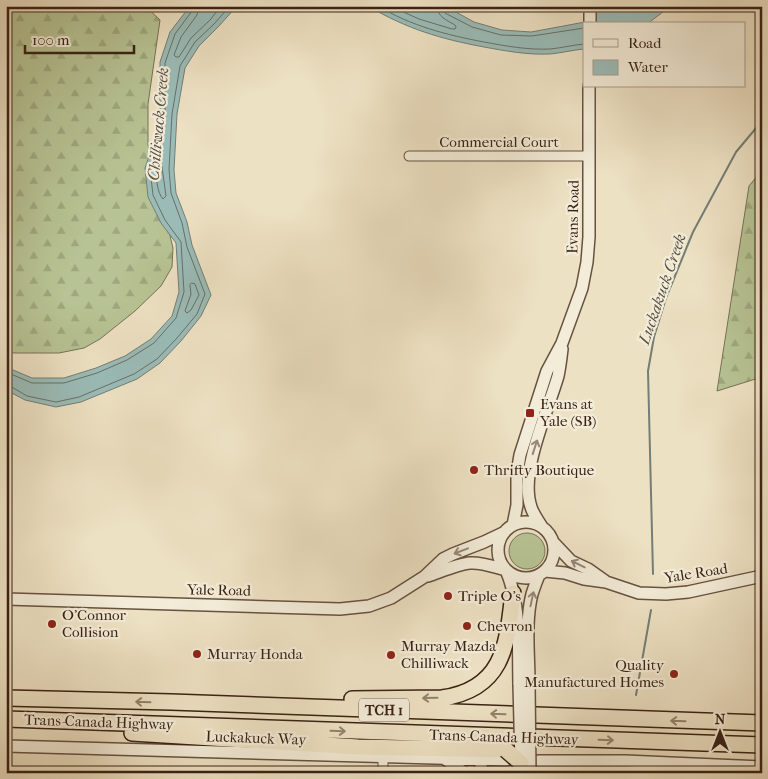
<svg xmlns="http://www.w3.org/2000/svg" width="768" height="779" viewBox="0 0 768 779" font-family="'IM FELL French Canon',serif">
	<defs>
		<pattern id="forest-firs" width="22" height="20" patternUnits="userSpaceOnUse" patternTransform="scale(1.25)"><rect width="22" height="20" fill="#b7c394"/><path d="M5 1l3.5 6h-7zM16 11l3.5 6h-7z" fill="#9ea77f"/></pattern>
	</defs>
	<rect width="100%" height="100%" fill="#ede1c3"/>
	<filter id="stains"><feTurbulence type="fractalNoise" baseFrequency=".004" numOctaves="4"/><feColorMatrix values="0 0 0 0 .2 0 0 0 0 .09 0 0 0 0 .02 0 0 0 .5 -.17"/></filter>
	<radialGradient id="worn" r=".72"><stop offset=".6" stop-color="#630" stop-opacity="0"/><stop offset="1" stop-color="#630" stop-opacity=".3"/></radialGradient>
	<!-- forest -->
	<path fill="url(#forest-firs)" stroke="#787254" d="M 6,6 L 145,6 L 160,20 L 148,104 L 148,145 L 173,248 L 172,267 L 161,286 L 135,311 L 100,339 L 84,348 L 59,353 L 14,353 L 6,350 Z
		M 762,170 L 762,377 L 717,391 L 749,186 Z"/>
	<!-- garden -->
	<path fill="#b7c394" stroke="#787254" d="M509 551a18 18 0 1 1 36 0a18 18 0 1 1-36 0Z"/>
	<!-- water -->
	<path fill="#9abcb8" stroke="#747e76" d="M 190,6 L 237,6 L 218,27 L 199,46 L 185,68 L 177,114 L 174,170 L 176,193 L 187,222 L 192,245 L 211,295 L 201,316 L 181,341 L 160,363 L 137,379 L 81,402 L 56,407 L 25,400 L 6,390 L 6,367 L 32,378 L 64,378 L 96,368 L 125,356 L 151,339 L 172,316 L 179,292 L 176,243 L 161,223 L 148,197 L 145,168 L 154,142 L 160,114 L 160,62 L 170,32 Z
		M 368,6 L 446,6 L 447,7 L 474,22 L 502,30 L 531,32 L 585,22 L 594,6 L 671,6 L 647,24 L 584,24 L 584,49 C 573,50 561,53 550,54 C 527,55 506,51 484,47 C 441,39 407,29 368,6 Z"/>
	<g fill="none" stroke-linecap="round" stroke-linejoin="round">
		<!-- shore -->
		<path stroke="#6a6f66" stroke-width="1" d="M 199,6 L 197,15 L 181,37 L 174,55 L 176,57 L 179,57 L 191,38 L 210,20 L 221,6
			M 378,6 C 411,26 447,35 484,42 C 506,46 527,50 550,49 C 561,48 573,45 584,44
			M 390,6 L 419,19 L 452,29 L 455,29 L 456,27 L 455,25 C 447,20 437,17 437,6
			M 443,6 L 443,10 L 445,13 L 472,27 L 501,35 L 532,36 L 584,28
			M 160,165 L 162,167 L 166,196 L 163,199 C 157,193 155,175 158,166 Z
			M 192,283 L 195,284 L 199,295 L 191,310 L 187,313 L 185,311 L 191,294 L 190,285 Z
			M 6,372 L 32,383 L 64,383 L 97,373 L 127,360 L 154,343 L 176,318 L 184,292 L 181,242 L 165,220 L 153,195 L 150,169 L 159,143 L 165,115 L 165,63 L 175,34 L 192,11 L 193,6
			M 6,386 L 10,386 L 27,396 L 56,402 L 79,397 L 134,374 L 157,359 L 177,338 L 197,314 L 205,294 L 187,247 L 182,223 L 171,193 L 169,169 L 172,114 L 180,66 L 195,42 L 214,24 L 230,6"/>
		<!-- stream -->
		<path stroke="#747e76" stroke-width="2" d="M 653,574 L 648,371 L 654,337 L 666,298 L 693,232 L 736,152 L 762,121
			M 636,695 L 651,610"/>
		<defs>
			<path id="minor" d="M 409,156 L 588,156
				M 383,773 L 383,757"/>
			<path id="tertiary" d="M 590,24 L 590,6
				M498 550a28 28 0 1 1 56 0a28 28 0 1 1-56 0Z
				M 513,525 L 517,505 L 517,473 L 520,455 L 547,371 L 562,343 L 582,288 L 587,262 L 589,237 L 589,86
				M 542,527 C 538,520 533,514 531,507 C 519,472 548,411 558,376 C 560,367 561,358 562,349
				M 554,543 L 571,561 L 588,569 L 605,581
				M 506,570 C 521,605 518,646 519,684
				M 545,571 L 565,573 L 584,579 L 606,582 L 639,593 L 666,594 L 688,592 L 762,576
				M 428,576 C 440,572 458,564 470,563 C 482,562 494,567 506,570
				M 6,599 L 340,609 L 369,606 L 391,598 L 424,577 L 443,559 L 453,554 L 484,542 L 503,533
				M 529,683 C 529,654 525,622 532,594 C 534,588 536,582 539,575
				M 6,746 L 506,760
				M 445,759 L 465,773
				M 538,761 L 625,761 L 762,767
				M 480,773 L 482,759"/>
			<path id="motorway" d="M 6,698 L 171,702 L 762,723
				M 352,699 L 442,698 C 504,689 507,645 513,593
				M 6,719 L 762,745
				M 132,733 L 358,747 L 506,750 L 518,748"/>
		</defs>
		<!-- minor casing -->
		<use href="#minor" stroke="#675240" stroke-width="11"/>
		<!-- tertiary casing -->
		<use href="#tertiary" stroke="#675240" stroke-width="14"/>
		<!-- motorway casing -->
		<use href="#motorway" stroke="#3a2214" stroke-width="18"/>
		<!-- minor -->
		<use href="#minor" stroke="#f3ecd8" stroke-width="9"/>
		<!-- tertiary -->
		<use href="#tertiary" stroke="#f3ecd8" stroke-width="11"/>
		<!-- motorway -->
		<use href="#motorway" stroke="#ede1c3" stroke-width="15"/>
		<defs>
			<path id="tertiary-bridge" d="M 529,683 L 530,773
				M 519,684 L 521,763"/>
			<path id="motorway-bridge" d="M 506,750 L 521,763"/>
		</defs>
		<!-- tertiary-bridge casing -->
		<use href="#tertiary-bridge" stroke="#675240" stroke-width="14" stroke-linecap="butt"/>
		<!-- motorway-bridge casing -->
		<use href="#motorway-bridge" stroke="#3a2214" stroke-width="18" stroke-linecap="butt"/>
		<!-- tertiary-bridge -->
		<use href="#tertiary-bridge" stroke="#f3ecd8" stroke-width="11"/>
		<!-- motorway-bridge -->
		<use href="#motorway-bridge" stroke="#ede1c3" stroke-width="15"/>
	</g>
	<!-- one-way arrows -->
	<defs><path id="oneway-shaft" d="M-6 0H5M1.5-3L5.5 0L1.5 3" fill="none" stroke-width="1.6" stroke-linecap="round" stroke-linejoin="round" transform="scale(1.25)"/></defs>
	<g stroke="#968776">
		<use href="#oneway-shaft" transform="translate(535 447) rotate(-72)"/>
		<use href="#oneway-shaft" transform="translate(461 551) rotate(159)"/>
		<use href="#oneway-shaft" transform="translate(578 564) rotate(-154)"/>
		<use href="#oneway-shaft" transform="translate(532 599) rotate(-78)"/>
	</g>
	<g stroke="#94826c">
		<use href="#oneway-shaft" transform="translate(430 698) rotate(179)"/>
		<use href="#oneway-shaft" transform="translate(143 702) rotate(-178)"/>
		<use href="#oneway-shaft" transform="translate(498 714) rotate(-178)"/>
		<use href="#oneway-shaft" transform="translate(678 721) rotate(-178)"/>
		<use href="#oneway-shaft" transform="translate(338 731) rotate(2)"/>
		<use href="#oneway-shaft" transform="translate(606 740) rotate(2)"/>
	</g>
	<!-- markers -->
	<g fill="#8f2418" stroke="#f3ecd8" stroke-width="2">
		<rect x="525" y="408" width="10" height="10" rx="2.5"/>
		<circle cx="474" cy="470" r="5"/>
		<circle cx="448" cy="596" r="5"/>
		<circle cx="52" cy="624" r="5"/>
		<circle cx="467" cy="626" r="5"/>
		<circle cx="197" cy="654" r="5"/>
		<circle cx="391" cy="655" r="5"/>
		<circle cx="674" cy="674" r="5"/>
	</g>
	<g text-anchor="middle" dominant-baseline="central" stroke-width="4.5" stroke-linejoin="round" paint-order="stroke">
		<!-- shield labels -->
		<rect fill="#f3ecd8" stroke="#725f4f" stroke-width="1" x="359" y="698.5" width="50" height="23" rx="4"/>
		<g font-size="14" font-weight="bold" fill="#3a2214">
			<text x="384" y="710">TCH 1</text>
		</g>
		<!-- street labels -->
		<g font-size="15" fill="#3a2214" stroke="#f3ecd8">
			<text x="499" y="142">Commercial Court</text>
			<text transform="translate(573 217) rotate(-89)">Evans Road</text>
			<text transform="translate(696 573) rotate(-9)">Yale Road</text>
			<text transform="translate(219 590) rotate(1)">Yale Road</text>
			<text transform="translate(99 722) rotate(2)">Trans-Canada Highway</text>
			<text transform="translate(504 737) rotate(2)">Trans-Canada Highway</text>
			<text transform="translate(256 738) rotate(2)">Luckakuck Way</text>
		</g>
		<!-- poi labels -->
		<g font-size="15" fill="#3a2214" stroke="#f3ecd8" text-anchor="start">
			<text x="540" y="404">Evans at<tspan x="540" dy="17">Yale (SB)</tspan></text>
			<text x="484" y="470">Thrifty Boutique</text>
			<text x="458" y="596">Triple O's</text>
			<text x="62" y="615">O'Connor<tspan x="62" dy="17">Collision</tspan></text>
			<text x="477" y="626">Chevron</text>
			<text x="401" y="646">Murray Mazda<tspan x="401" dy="17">Chilliwack</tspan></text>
			<text x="207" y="654">Murray Honda</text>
			<text x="664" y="665" text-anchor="end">Quality<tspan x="664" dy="17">Manufactured Homes</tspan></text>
		</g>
		<!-- water labels -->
		<g font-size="16" font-style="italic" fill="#575045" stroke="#f3ecd8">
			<text transform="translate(158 124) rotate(-85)">Chilliwack Creek</text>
			<text transform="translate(662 289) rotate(-71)">Luckakuck Creek</text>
		</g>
	</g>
	<!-- margin -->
	<rect width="768" height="779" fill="none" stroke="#ede1c3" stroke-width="25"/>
	<rect x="8" y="8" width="753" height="764" fill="none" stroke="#3a2214" stroke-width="2.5"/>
	<rect x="12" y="12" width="743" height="754" fill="none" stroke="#3a2214"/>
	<!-- legend -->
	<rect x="583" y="22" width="162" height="65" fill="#f3ecd8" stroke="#a99b8a"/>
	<rect x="593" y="39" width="25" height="8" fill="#f3ecd8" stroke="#a99b8a"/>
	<text x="628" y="48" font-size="15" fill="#3a2214">Road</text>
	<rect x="593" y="60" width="25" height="15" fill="#9abcb8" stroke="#a99b8a"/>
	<text x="628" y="72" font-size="15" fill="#3a2214">Water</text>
	<!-- north arrow -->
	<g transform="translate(720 732)" stroke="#f3ecd8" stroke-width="4" paint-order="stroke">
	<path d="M0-4L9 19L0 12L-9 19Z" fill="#3a2214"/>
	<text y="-8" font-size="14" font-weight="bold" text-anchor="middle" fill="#3a2214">N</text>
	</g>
	<!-- scale -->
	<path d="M25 45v8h109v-8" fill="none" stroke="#3a2214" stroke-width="2.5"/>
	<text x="32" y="45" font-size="15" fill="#3a2214" stroke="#f3ecd8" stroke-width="4" paint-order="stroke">100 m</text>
	<rect width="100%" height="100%" filter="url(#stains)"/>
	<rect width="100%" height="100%" fill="url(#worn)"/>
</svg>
